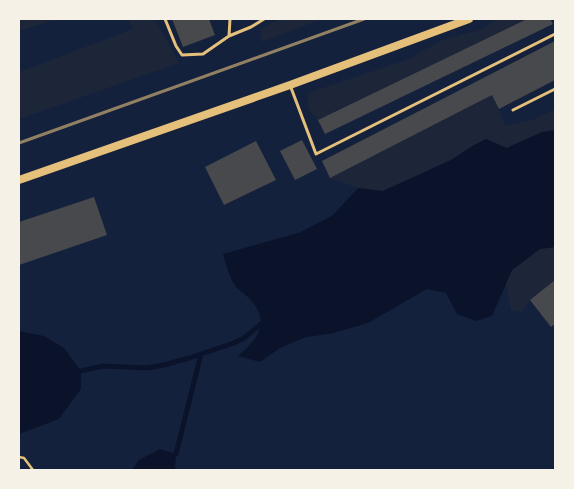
<svg xmlns="http://www.w3.org/2000/svg" width="574" height="489" viewBox="0 0 574 489" font-family="'Playfair Display',serif">
	<rect width="100%" height="100%" fill="#14213d"/>
	<!-- green -->
	<path fill="#1d2539" d="M 19,19 L 58,19 L 19,31 Z
		M 128,19 L 155,19 L 179,63 L 19,119 L 19,72 L 133,29 Z
		M 279,19 L 322,19 L 262,42 L 260,29 Z
		M 497,19 L 527,19 L 318,120 L 308,109 L 308,93 L 409,59 L 442,40 L 480,30 Z
		M 492,95 L 499,109 L 505,126 L 535,119 L 555,109 L 555,130 L 542,132 L 506,148 L 474,145 L 451,160 L 383,191 L 358,188 L 330,178 Z
		M 555,247 L 555,280 L 530,300 L 522,312 L 511,310 L 506,284 L 512,270 L 540,249 Z"/>
	<!-- water -->
	<path fill="#0b132b" d="M 555,130 L 555,247 L 540,249 L 512,270 L 492,316 L 476,321 L 457,314 L 446,293 L 427,289 L 368,323 L 330,334 L 306,337 L 280,348 L 260,362 L 238,356 C 258,339 271,323 250,299 C 245,294 238,290 234,284 C 229,276 226,264 223,254 L 301,232 L 333,215 L 358,188 L 383,191 L 451,160 L 474,145 L 486,139 L 507,148 L 542,132 Z
		M 19,331 L 44,336 L 64,348 L 81,371 L 81,389 L 59,419 L 19,434 Z
		M 160,449 L 176,454 L 175,470 L 132,470 L 139,460 Z"/>
	<g fill="none" stroke-linecap="round" stroke-linejoin="round">
		<!-- stream -->
		<path stroke="#0b132b" stroke-width="5" d="M 81,371 L 103,366 L 147,368 L 164,365 L 189,358 L 234,343 L 244,338 L 261,324
			M 176,454 L 201,354"/>
	</g>
	<!-- building -->
	<path fill="#48494c" d="M 172,19 L 209,19 L 215,35 L 183,47 Z
		M 527,19 L 550,19 L 553,24 L 325,134 L 318,120 Z
		M 555,41 L 555,80 L 499,109 L 492,95 L 330,178 L 322,161 Z
		M 302,140 L 317,169 L 295,180 L 280,151 Z
		M 256,141 L 276,180 L 224,205 L 205,167 Z
		M 94,197 L 107,235 L 19,265 L 19,222 Z
		M 555,280 L 555,324 L 551,327 L 530,300 Z"/>
	<g fill="none" stroke-linecap="round" stroke-linejoin="round">
		<!-- path -->
		<path stroke="#e5c07b" stroke-width="2.5" d="M 19,457 L 24,458 L 33,470"/>
		<!-- service -->
		<path stroke="#e5c07b" stroke-width="3" d="M 165,19 L 176,46 L 182,55 L 203,54 L 229,36
			M 230,19 L 229,36 L 251,27 L 264,19
			M 290,85 L 316,154 L 555,34
			M 513,110 L 555,89"/>
		<!-- secondary -->
		<path stroke="#e5c07b" stroke-width="8" d="M 19,180 L 290,85 L 469,19"/>
		<!-- rail -->
		<path stroke="#918062" stroke-width="3" d="M 19,143 L 364,19"/>
	</g>
	<!-- border -->
	<rect width="574" height="489" fill="none" stroke="#f6f1e7" stroke-width="40"/>
</svg>
